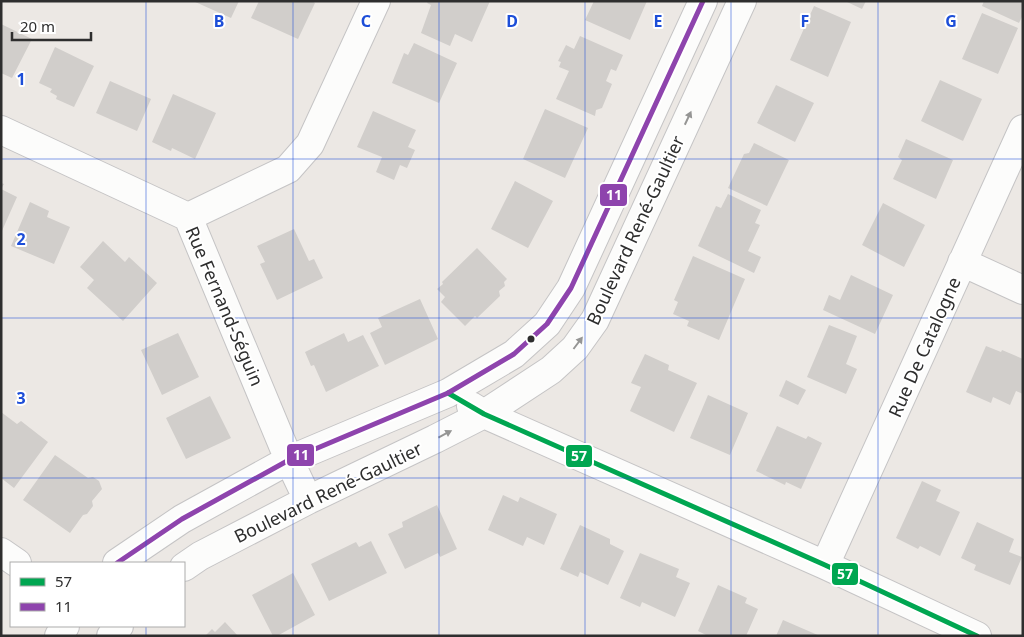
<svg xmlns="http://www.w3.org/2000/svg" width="1024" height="637" viewBox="0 0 1024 637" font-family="'Noto Sans',sans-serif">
	<rect width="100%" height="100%" fill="#ece8e4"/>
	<!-- building -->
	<path fill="#d1cecb" d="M 193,1 L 239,1 L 231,18 Z
		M 259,1 L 312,1 L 315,3 L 298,39 L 251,18 Z
		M 428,1 L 490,1 L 472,42 L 455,34 L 450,46 L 421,33 L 431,5 L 427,3 Z
		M 594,1 L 647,1 L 630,40 L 585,20 Z
		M 845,1 L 866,1 L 862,9 Z
		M 984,1 L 1023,1 L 1023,15 L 1019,23 L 982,6 Z
		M 814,6 L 851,22 L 828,77 L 790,60 Z
		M 982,13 L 1018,28 L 998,74 L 962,59 Z
		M 1,24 L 32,39 L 12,78 L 1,73 Z
		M 580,36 L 623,55 L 616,71 L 611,69 L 606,81 L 612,84 L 602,108 L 596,110 L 595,116 L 556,99 L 569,71 L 559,67 L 561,62 L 558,61 L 566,45 L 574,49 Z
		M 414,43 L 457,63 L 439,103 L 392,83 L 404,53 L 408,55 Z
		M 55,47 L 94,66 L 74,107 L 56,99 L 57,96 L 50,92 L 52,89 L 39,83 Z
		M 940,80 L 982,99 L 963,141 L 921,121 Z
		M 110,81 L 151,99 L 137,131 L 96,113 Z
		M 776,85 L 814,103 L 795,142 L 757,123 Z
		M 173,94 L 216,113 L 195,159 L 172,148 L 171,151 L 152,142 Z
		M 545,109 L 588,128 L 565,178 L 523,159 Z
		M 373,111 L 416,130 L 408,147 L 415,150 L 407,168 L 400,165 L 394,180 L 376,172 L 382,157 L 357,147 Z
		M 906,139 L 953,160 L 936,199 L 893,179 L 902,160 L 898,157 Z
		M 754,143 L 789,160 L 767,206 L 728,188 L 744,154 L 749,153 Z
		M 515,181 L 553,201 L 528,248 L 491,229 Z
		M 1,183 L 4,184 L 1,189 L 17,197 L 1,233 Z
		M 728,194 L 761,210 L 755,223 L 760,225 L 748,251 L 761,257 L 754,273 L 698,246 L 716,206 L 721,208 Z
		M 30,202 L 49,211 L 47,217 L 70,227 L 54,264 L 11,246 Z
		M 883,203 L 925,225 L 904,267 L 862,245 Z
		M 294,229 L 309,261 L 314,259 L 323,278 L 277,300 L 260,264 L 265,262 L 257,246 Z
		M 103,241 L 125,262 L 129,257 L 157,283 L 123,321 L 87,288 L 94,280 L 80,267 Z
		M 477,248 L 507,279 L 504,282 L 505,286 L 499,291 L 500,296 L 477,318 L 475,316 L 465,326 L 441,302 L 445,297 L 437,289 L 443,284 L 442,282 Z
		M 693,256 L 745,279 L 719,340 L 687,326 L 689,321 L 673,314 L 678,302 L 674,300 Z
		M 851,275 L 893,295 L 875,334 L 823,310 L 829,295 L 840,300 Z
		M 420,299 L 438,339 L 385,365 L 370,333 L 382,327 L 378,318 Z
		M 829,325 L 857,336 L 846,364 L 857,369 L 846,394 L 807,377 Z
		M 178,333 L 199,377 L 162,395 L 141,350 Z
		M 344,333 L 348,342 L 363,335 L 379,366 L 326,392 L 314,365 L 311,366 L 305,352 Z
		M 986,346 L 1001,352 L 1002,350 L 1023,359 L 1023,394 L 1016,391 L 1010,405 L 993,397 L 991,403 L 966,392 Z
		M 645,354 L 669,365 L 668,370 L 697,383 L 674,432 L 630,411 L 641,387 L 631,383 Z
		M 786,380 L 806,390 L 798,405 L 779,396 Z
		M 708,395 L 748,413 L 730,455 L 690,438 Z
		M 210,396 L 231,438 L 186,459 L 166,418 Z
		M 1,412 L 17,424 L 21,421 L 48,442 L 14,488 L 1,478 Z
		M 777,426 L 806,439 L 808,436 L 822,443 L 801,489 L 786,482 L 785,485 L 756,471 Z
		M 55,455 L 88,478 L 93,477 L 99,481 L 102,489 L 92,501 L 93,506 L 87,514 L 83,515 L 70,533 L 23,500 Z
		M 922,481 L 941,490 L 936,501 L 960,512 L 940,556 L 920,546 L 918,549 L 896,538 Z
		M 503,495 L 518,502 L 520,497 L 557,514 L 544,545 L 527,537 L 523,546 L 488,530 Z
		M 437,505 L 457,549 L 440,557 L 438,553 L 405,569 L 388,534 L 403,527 L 402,522 Z
		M 977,522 L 1014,539 L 1009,552 L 1022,557 L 1010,585 L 974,570 L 976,565 L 961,558 Z
		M 580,525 L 610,539 L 610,544 L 624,551 L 608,585 L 580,572 L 578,577 L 560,569 Z
		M 371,541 L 387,573 L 329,601 L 311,564 L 356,542 L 359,547 Z
		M 640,553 L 679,569 L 676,577 L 690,583 L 675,617 L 642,602 L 640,607 L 620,598 Z
		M 293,573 L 315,615 L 277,636 L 273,636 L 252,595 Z
		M 718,585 L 747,598 L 745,603 L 758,609 L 746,636 L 708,636 L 698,631 Z
		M 783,620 L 820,636 L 776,636 Z
		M 225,622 L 238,636 L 205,636 L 212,629 L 215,632 Z"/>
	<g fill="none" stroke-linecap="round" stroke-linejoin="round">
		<defs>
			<path id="minor" d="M 1,130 L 188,217 L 289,460 L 308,500
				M 188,217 L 288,169 L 310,144 L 376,1
				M 962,262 L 1023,290
				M 471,406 L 484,414 L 825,565 L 977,636
				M 1,552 L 17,563
				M 117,563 L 182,519 L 289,460 L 448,393 L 514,354 L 547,324 L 571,288 L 703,1
				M 825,565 L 1023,129
				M 184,567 L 200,556 L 308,500 L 435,439 L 484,414 L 551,370 L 575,348 L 595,320 L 742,1
				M 59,636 L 65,626
				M 111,636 L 119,626"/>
		</defs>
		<!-- minor casing -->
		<use href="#minor" stroke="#c5c4c5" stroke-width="30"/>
		<!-- minor -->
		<use href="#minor" stroke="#fcfcfb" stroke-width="28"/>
		<defs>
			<path id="bus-1" d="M 448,393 L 484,414 L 825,565 L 977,636"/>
			<path id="bus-2" d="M 117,563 L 182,519 L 289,460 L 448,393 L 514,354 L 547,324 L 571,288 L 703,1"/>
		</defs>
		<!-- bus-1 casing -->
		<use href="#bus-1" stroke="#fff" stroke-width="9"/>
		<!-- bus-2 casing -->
		<use href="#bus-2" stroke="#fff" stroke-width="9"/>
		<!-- bus-1 -->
		<use href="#bus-1" stroke="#00a651" stroke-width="5"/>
		<!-- bus-2 -->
		<use href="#bus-2" stroke="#8e44ad" stroke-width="5"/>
	</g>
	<!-- one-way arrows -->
	<defs><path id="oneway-solid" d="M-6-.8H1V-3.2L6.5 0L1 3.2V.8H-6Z" transform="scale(1.25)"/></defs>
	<g fill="#959594">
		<use href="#oneway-solid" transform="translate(688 118) rotate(-65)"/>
		<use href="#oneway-solid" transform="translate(578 343) rotate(-53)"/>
		<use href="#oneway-solid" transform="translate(445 434) rotate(-28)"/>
	</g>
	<!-- grid -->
	<path fill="none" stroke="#1d4ed8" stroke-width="1" stroke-opacity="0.55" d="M 146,1 L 146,563M 293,1 L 293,636M 439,1 L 439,636M 585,1 L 585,636M 731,1 L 731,636M 878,1 L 878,636M 1,159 L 1023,159M 1,318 L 1023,318M 1,478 L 1023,478M 146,626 L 146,636"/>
	<!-- markers -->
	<circle fill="#2e2e2e" stroke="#fff" stroke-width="2" cx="531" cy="339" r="4.5"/>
	<g text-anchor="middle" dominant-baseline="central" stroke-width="4" stroke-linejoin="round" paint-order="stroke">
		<!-- street labels -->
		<g font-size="18" fill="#2e2e2e" stroke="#fff">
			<text transform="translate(635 230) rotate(-65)">Boulevard René-Gaultier</text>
			<text transform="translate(225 306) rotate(67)">Rue Fernand-Séguin</text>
			<text transform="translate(924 347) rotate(-66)">Rue De Catalogne</text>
			<text transform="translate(328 492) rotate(-26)">Boulevard René-Gaultier</text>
		</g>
	</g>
	<g font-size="16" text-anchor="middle" font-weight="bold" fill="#1d4ed8" stroke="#fff" stroke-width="4" stroke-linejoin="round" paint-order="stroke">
		<text x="219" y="27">B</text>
		<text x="366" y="27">C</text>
		<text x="512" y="27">D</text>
		<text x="658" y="27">E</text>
		<text x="805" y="27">F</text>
		<text x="951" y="27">G</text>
		<text x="21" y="85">1</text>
		<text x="21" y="245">2</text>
		<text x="21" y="404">3</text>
	</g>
	<g stroke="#fff" stroke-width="2">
		<rect x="599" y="183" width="29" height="24" rx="5" fill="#8e44ad"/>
		<rect x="286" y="443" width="29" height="24" rx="5" fill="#8e44ad"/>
		<rect x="565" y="444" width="28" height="24" rx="5" fill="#00a651"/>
		<rect x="831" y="562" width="28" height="24" rx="5" fill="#00a651"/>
	</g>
	<g font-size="14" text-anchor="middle" font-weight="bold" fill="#fff">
		<text x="614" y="200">11</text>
		<text x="301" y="460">11</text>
		<text x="579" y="461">57</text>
		<text x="845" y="579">57</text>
	</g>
	<!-- border -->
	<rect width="1024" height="637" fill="none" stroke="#2e2e2e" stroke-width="5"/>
	<!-- legend -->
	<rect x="10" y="562" width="175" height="65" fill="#ffffff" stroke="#ababab"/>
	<rect x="20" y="578" width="25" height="8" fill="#00a651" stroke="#ababab"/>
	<text x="55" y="587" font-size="15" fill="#2e2e2e">57</text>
	<rect x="20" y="603" width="25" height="8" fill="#8e44ad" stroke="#ababab"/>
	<text x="55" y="612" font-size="15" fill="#2e2e2e">11</text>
	<!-- scale -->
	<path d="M12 32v8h79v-8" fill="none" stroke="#2e2e2e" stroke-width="2.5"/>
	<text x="20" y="32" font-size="15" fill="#2e2e2e" stroke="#ffffff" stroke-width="4" paint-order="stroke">20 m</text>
</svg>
